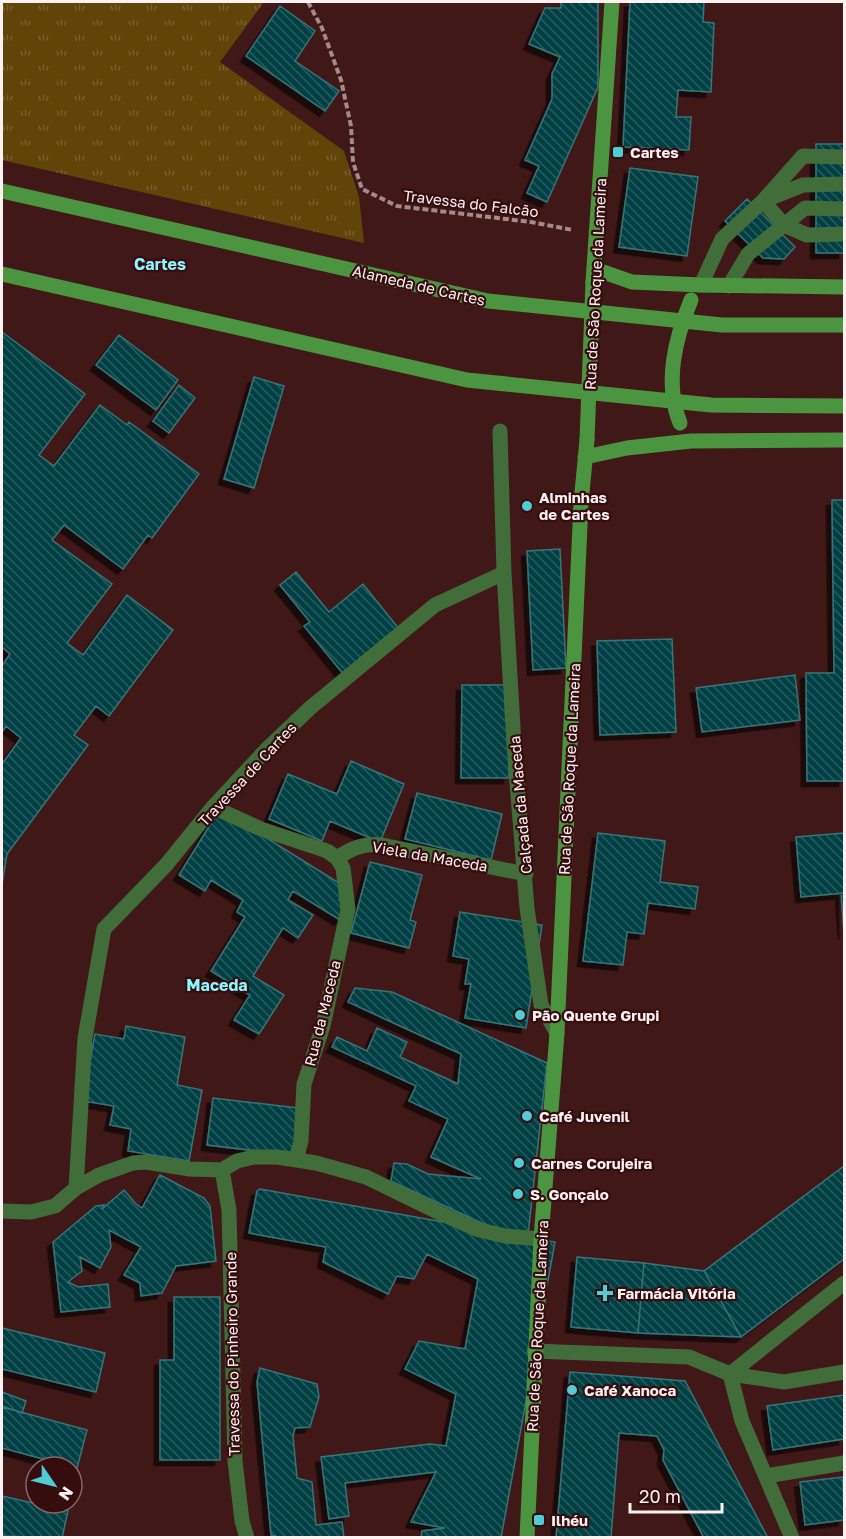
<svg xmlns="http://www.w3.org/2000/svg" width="846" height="1539" viewBox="0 0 846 1539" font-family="'Golos Text',sans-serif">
	<defs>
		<pattern id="grass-tufts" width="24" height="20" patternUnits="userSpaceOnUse" patternTransform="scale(1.5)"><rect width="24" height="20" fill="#604408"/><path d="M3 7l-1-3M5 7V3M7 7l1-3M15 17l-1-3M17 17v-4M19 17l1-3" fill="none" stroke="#785f2c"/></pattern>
		<pattern id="building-back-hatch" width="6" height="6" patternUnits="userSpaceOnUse" patternTransform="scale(1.5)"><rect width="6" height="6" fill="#004144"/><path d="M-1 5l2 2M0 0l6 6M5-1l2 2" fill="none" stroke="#265d5f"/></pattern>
		<filter id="shadow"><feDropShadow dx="-5.5" dy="5.5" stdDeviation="0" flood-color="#0009"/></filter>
	</defs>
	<rect width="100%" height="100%" fill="#401818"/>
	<!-- grass -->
	<path fill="url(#grass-tufts)" d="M 2,2 L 264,2 L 220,62 L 344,151 L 359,197 L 364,243 L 2,160 Z"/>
	<!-- building -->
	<path fill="url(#building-back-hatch)" stroke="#377478" stroke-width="1.5" filter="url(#shadow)" d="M 561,2 L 598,2 L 598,87 L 547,202 L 527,193 L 539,166 L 525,160 L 552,99 L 552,74 L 560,57 L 529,44 L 545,8 L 561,8 Z
		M 630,2 L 704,2 L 703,22 L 714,23 L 711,92 L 678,90 L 676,117 L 691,117 L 689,150 L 623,147 Z
		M 280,6 L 315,31 L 295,61 L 339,91 L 325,111 L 246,56 Z
		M 816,144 L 844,144 L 844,253 L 816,253 Z
		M 630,168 L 698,177 L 687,256 L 619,247 Z
		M 747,199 L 795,247 L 784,259 L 763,258 L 725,221 Z
		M 2,332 L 85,394 L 39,455 L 54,466 L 100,405 L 127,425 L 129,422 L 199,474 L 152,538 L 148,535 L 123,569 L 64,525 L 52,540 L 112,584 L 67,643 L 83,655 L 127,595 L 173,630 L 109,716 L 96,706 L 74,735 L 88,745 L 7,854 L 2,885 L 2,764 L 21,738 L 6,726 L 2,732 L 2,666 L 10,654 L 2,647 Z
		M 119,335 L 178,380 L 156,410 L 96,365 Z
		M 254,377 L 284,386 L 254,488 L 224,479 Z
		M 179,385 L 195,398 L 169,433 L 153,421 Z
		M 832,500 L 844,500 L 844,781 L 807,781 L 806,673 L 834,673 Z
		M 560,549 L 566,668 L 533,670 L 527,551 Z
		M 296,572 L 329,612 L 363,584 L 399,629 L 344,675 L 304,626 L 310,622 L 280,585 Z
		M 672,639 L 676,732 L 600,735 L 597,641 Z
		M 795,675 L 800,720 L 702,732 L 696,688 Z
		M 462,685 L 509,685 L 509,778 L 461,778 Z
		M 351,761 L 404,784 L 380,842 L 330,821 L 322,841 L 269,819 L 288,774 L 337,794 Z
		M 417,793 L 502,814 L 491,860 L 405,839 Z
		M 220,809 L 347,888 L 339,900 L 349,906 L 340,920 L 293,891 L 288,900 L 313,915 L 298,938 L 283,928 L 253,976 L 284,995 L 259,1034 L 234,1020 L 250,995 L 211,971 L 245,917 L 237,912 L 243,900 L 211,880 L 205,891 L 179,875 Z
		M 598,833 L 665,841 L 660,882 L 698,887 L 695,909 L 648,903 L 644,934 L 627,932 L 623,965 L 583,961 Z
		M 844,833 L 844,893 L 801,897 L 796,837 Z
		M 370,862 L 422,875 L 410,920 L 416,922 L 409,948 L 351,933 Z
		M 841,893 L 844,893 L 844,934 Z
		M 460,912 L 542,925 L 526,1028 L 465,1018 L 471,984 L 465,984 L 469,959 L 453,956 Z
		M 355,988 L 392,992 L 547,1063 L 527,1244 L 391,1181 L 394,1163 L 407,1164 L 428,1174 L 481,1179 L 431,1157 L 448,1119 L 409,1101 L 416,1086 L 332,1047 L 337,1037 L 367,1051 L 377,1028 L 407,1042 L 400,1057 L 458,1084 L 461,1054 L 348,1002 Z
		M 126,1026 L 185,1037 L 177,1085 L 202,1090 L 189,1161 L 128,1151 L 131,1129 L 110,1125 L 114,1106 L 83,1101 L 95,1034 L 124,1039 Z
		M 213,1098 L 306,1109 L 300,1156 L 207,1145 Z
		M 844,1166 L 844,1259 L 741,1337 L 704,1271 Z
		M 160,1175 L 204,1198 L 210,1206 L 216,1261 L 176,1266 L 162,1293 L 141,1296 L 140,1283 L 124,1275 L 141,1247 L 109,1230 L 111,1247 L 100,1268 L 80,1257 L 82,1271 L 68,1282 L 78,1287 L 108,1284 L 110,1307 L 61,1312 L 53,1242 L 96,1206 L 104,1205 L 102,1209 L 124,1190 L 136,1204 L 142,1208 Z
		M 260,1189 L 555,1242 L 501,1538 L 421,1538 L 422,1531 L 445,1528 L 411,1522 L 436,1472 L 345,1483 L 349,1516 L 329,1519 L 321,1457 L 430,1444 L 446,1446 L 456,1394 L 405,1369 L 419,1341 L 465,1349 L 478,1279 L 427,1254 L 414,1279 L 397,1276 L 388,1294 L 323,1262 L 326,1247 L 249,1233 L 257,1191 Z
		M 577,1257 L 644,1263 L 638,1333 L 571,1327 Z
		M 644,1263 L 704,1271 L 741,1337 L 638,1333 Z
		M 174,1297 L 220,1297 L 220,1460 L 160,1460 L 160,1360 L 174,1360 Z
		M 2,1328 L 105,1353 L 96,1392 L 2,1369 Z
		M 260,1368 L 317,1384 L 319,1397 L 310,1427 L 295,1428 L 293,1436 L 297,1478 L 312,1482 L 316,1525 L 342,1522 L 344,1538 L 281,1538 L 271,1535 L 257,1382 Z
		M 570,1372 L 685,1381 L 768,1538 L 704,1538 L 663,1460 L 664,1450 L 657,1436 L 619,1433 L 611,1538 L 556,1538 Z
		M 2,1392 L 26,1401 L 22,1413 L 2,1406 Z
		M 844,1395 L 844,1439 L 773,1450 L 767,1406 Z
		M 2,1407 L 87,1430 L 77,1468 L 2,1448 Z
		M 843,1477 L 844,1520 L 805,1525 L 800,1482 Z
		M 2,1496 L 68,1511 L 62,1538 L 2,1536 Z"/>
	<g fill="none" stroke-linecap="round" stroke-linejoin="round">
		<!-- path -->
		<path stroke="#a48b8b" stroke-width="4" stroke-dasharray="6 3" stroke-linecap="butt" d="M 308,2 L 322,28 L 341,80 L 351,126 L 353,162 L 362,189 L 397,206 L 531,222 L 573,230"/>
		<!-- service -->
		<path stroke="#416d3a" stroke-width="15" d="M 844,184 L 803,185 L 763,201 L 784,225 L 805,208 L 844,209
			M 701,285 L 722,239 L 763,201 L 803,156 L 844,157
			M 729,286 L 748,254 L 784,225 L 807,235 L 844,234"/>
		<!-- pedestrian -->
		<path stroke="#416d3a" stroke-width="15" d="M 337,858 C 352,848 364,843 382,845 L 526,874"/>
		<!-- minor -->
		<path stroke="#416d3a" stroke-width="15" d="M 500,431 L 504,573 L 514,745 L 527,908 L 541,1005 L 557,1033
			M 213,807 L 261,829 L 327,851 L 337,858 L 343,868 L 348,909 L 323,1026 L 304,1084 L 301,1141 L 296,1159
			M 222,1170 L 229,1210 L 235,1461 L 242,1521 L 247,1538
			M 76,1188 L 85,1038 L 104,929 L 166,865 L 213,807 L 265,751 L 310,708 L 435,605 L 504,573
			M 2,1211 L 31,1212 L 55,1206 L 76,1188 L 99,1175 L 133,1163 L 146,1162 L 190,1169 L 222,1170 L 237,1161 L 254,1157 L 277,1157 L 316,1163 L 366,1177 L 442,1214 L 476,1229 L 505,1236 L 541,1239
			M 534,1351 L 689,1357 L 730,1374 L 742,1421 L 792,1538
			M 730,1374 L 844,1283
			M 730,1374 L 784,1382 L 844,1372
			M 766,1476 L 844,1463"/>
		<!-- secondary -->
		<path stroke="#4c9540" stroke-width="15" d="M 2,191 L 488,301 L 722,325 L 844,325
			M 595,269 L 632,282 L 701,285 L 844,287
			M 2,274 L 467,380 L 711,405 L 844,406
			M 593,282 L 612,2
			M 585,457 L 627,448 L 691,441 L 844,440
			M 527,1538 L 541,1239 L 557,1033 L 581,503 L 587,440"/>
		<!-- secondary-bridge -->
		<path stroke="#4c9540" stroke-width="15" d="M 680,423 C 664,383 675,339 691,300
			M 587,440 L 593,282"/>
	</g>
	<!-- markers -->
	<g fill="#51ccd4" stroke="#350d0f" stroke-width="2">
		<rect x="612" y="146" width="12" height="12" rx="3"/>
		<circle cx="527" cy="506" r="6"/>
		<circle cx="520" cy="1015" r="6"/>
		<circle cx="527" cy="1116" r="6"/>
		<circle cx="519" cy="1163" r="6"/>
		<circle cx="518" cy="1194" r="6"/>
		<path d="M602 1284h6v6h6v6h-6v6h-6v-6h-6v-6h6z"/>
		<circle cx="572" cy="1390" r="6"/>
		<rect x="533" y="1514" width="12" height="12" rx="3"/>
	</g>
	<g text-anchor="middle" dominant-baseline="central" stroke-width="4.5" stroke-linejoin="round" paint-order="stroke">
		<!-- poi labels -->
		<g font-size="15" font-weight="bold" fill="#fcf1f0" stroke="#350d0f" text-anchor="start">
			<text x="630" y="152">Cartes</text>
			<text x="539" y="497">Alminhas<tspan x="539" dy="17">de Cartes</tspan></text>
			<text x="532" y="1015">Pão Quente Grupi</text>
			<text x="539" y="1116">Café Juvenil</text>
			<text x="531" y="1163">Carnes Corujeira</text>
			<text x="530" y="1194">S. Gonçalo</text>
			<text x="617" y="1293">Farmácia Vitória</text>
			<text x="584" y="1390">Café Xanoca</text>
			<text x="551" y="1520">Ilhéu</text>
		</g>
		<!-- street labels -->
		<g font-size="15" fill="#fcf1f0" stroke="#350d0f">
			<text transform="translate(471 203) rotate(7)">Travessa do Falcão</text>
			<text transform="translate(595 284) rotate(-87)">Rua de São Roque da Lameira</text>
			<text transform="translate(419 285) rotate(13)">Alameda de Cartes</text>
			<text transform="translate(569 769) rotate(-87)">Rua de São Roque da Lameira</text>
			<text transform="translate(247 774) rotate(-47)">Travessa de Cartes</text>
			<text transform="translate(520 805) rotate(-95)">Calçada da Maceda</text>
			<text transform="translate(430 856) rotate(10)">Viela da Maceda</text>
			<text transform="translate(322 1013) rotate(-76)">Rua da Maceda</text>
			<text transform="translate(537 1326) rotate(-87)">Rua de São Roque da Lameira</text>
			<text transform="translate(232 1354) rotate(-91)">Travessa do Pinheiro Grande</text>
		</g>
		<!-- neighbourhood labels -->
		<g font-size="16" font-weight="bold" fill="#8cf7fe" stroke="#350d0f">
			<text x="160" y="264">Cartes</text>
			<text x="217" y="985">Maceda</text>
		</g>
	</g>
	<!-- border -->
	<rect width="846" height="1539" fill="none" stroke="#fcf1f0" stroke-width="6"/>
	<!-- north arrow -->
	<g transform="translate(54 1485) rotate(125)"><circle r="28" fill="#350d0f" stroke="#856869" stroke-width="1.5"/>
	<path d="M0-4.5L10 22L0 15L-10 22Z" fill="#51ccd4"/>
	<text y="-9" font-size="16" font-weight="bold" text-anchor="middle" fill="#fcf1f0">N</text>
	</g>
	<!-- scale -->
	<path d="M630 1503v9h92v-9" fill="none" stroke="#fcf1f0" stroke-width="3"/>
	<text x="639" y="1503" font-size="18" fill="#fcf1f0" stroke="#350d0f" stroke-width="4.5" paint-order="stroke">20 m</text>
</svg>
